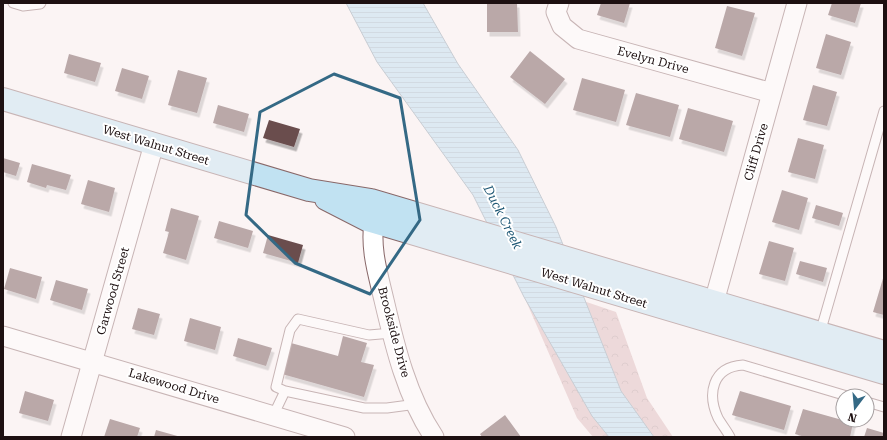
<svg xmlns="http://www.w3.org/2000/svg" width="887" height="440" viewBox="0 0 887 440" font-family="'Roboto Serif',serif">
	<defs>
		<pattern id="forest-crowns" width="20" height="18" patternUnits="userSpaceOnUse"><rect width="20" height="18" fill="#dcb9ba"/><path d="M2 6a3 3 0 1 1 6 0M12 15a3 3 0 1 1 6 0" fill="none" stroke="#bc9e9f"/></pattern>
		<pattern id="water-rules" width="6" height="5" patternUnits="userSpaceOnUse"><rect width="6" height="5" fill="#b9dbef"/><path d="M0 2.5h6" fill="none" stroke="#9fbbcc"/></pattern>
		<filter id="shadow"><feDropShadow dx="2.5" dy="4.5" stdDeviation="0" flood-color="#0004"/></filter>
	</defs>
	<rect width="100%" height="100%" fill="#fbf4f4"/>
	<!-- forest -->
	<path fill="url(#forest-crowns)" d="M 516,278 L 616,312 L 647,398 L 673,437 L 593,437 L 577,418 Z"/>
	<!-- water -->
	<path fill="url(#water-rules)" stroke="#8a9eac" d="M 346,3 L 423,3 L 458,64 L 518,150 L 556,227 L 621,391 L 654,437 L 609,437 L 592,416 L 524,297 L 473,195 L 377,62 Z"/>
	<!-- building -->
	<path fill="#6b4d4e" filter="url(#shadow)" d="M 487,3 L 517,3 L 518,32 L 487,32 Z
		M 601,3 L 630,3 L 624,23 L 597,15 Z
		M 832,3 L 861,3 L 855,23 L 828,15 Z
		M 727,6 L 755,13 L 742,56 L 715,48 Z
		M 826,34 L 851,42 L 841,75 L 816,68 Z
		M 530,51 L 565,79 L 545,104 L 510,77 Z
		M 69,54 L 101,63 L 95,82 L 64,73 Z
		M 122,68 L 149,76 L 142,99 L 115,91 Z
		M 178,70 L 207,78 L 197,113 L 168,105 Z
		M 582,78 L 625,90 L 616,122 L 573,110 Z
		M 813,85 L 837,92 L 827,126 L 803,120 Z
		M 636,93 L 679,105 L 670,137 L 626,125 Z
		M 218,105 L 249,114 L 244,132 L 213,123 Z
		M 688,108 L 733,121 L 724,152 L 679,139 Z
		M 269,120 L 300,129 L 294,147 L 263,138 Z
		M 798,138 L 824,145 L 815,179 L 788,172 Z
		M 3,158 L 20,163 L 16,176 L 3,172 Z
		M 32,164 L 71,175 L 66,190 L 47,185 L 46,188 L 27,182 Z
		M 88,180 L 115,188 L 109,212 L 81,204 Z
		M 782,190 L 808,198 L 799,230 L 772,222 Z
		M 816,205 L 843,213 L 839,226 L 812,218 Z
		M 171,208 L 199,216 L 186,260 L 163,253 L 169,232 L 165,231 Z
		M 219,221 L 253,231 L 248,248 L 214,238 Z
		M 268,235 L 303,245 L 298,263 L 263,253 Z
		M 769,241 L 794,248 L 785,281 L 759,274 Z
		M 800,261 L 827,268 L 823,282 L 796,274 Z
		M 10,268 L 42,277 L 36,299 L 4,289 Z
		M 884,275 L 884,315 L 873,312 Z
		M 56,280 L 88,289 L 82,310 L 50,300 Z
		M 138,308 L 160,314 L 154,335 L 132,329 Z
		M 190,318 L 221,327 L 215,350 L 184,341 Z
		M 343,336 L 367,343 L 361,362 L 374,365 L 364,397 L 282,374 L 291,343 L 338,356 Z
		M 238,338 L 272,348 L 266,366 L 233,356 Z
		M 25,391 L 54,400 L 48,421 L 19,413 Z
		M 740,391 L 791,406 L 784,430 L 732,415 Z
		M 803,409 L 853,423 L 850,437 L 805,437 L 795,434 Z
		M 505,415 L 521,437 L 482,437 L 480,434 Z
		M 110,419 L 140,428 L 137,437 L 104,437 Z
		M 867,428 L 884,433 L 884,437 L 864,437 Z
		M 156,430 L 181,437 L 154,437 Z"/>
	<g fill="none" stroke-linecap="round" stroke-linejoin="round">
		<defs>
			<path id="service" d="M 13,3 L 23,6 L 40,4 L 41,3
				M 820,333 L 884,111
				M 285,391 L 276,387 L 290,330 L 298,319 L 369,335 L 392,333
				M 867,402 L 884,407
				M 273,416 L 285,391 L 364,408 L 387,408 L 417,404
				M 730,437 C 727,431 722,425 718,418 C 707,394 712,367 743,365 L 847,396"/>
			<path id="minor" d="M 559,3 L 556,12 L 562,26 L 578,39 L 772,93
				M 374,222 C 370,249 378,274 384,300 C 395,347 407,397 434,437
				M 714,302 L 797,3
				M 3,336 L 345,437
				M 71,437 L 154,144"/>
			<path id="secondary" d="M 3,99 L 309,190 L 371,200 L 884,352
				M 326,199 L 367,220 L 374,222 L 884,373"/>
		</defs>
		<!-- service casing -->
		<use href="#service" stroke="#896869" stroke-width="11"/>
		<!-- minor casing -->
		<use href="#minor" stroke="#896869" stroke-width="21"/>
		<!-- secondary casing -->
		<use href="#secondary" stroke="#896869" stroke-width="24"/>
		<!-- service -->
		<use href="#service" stroke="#fff" stroke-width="9"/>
		<!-- minor -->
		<use href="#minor" stroke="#fff" stroke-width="19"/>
		<!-- secondary -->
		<use href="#secondary" stroke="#c1e2f2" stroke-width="22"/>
	</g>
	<!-- marked area -->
	<path d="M0 0H887V440H0ZM 334,74 L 400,98 L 420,220 L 370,294 L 295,263 L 246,215 L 260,112 Z" fill="#fbf4f4" fill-opacity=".55" fill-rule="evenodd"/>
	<path fill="none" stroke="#346985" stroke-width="3" stroke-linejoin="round" d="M 334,74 L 400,98 L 420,220 L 370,294 L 295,263 L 246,215 L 260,112 Z"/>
	<g text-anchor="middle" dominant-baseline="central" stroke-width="4" stroke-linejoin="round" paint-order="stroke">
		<!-- street labels -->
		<g font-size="12" fill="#1d1011" stroke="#fff">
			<text transform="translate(653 60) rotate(15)">Evelyn Drive</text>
			<text transform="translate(156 145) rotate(17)">West Walnut Street</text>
			<text transform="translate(756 152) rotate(-74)">Cliff Drive</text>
			<text transform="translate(594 288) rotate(17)">West Walnut Street</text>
			<text transform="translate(113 291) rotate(-74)">Garwood Street</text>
			<text transform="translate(394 332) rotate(75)">Brookside Drive</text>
			<text transform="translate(174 386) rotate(17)">Lakewood Drive</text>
		</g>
		<!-- water labels -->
		<g font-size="13" font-style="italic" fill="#1f5875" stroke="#fff">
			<text transform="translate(503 217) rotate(63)">Duck Creek</text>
		</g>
	</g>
	<!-- border -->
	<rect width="887" height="440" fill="none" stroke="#1d1011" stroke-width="8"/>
	<!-- north arrow -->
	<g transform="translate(855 408) rotate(196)"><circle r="19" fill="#ffffff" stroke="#a59fa0"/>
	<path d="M0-3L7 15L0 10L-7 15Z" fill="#346985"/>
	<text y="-6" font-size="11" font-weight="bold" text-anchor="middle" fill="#1d1011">N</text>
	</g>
</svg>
